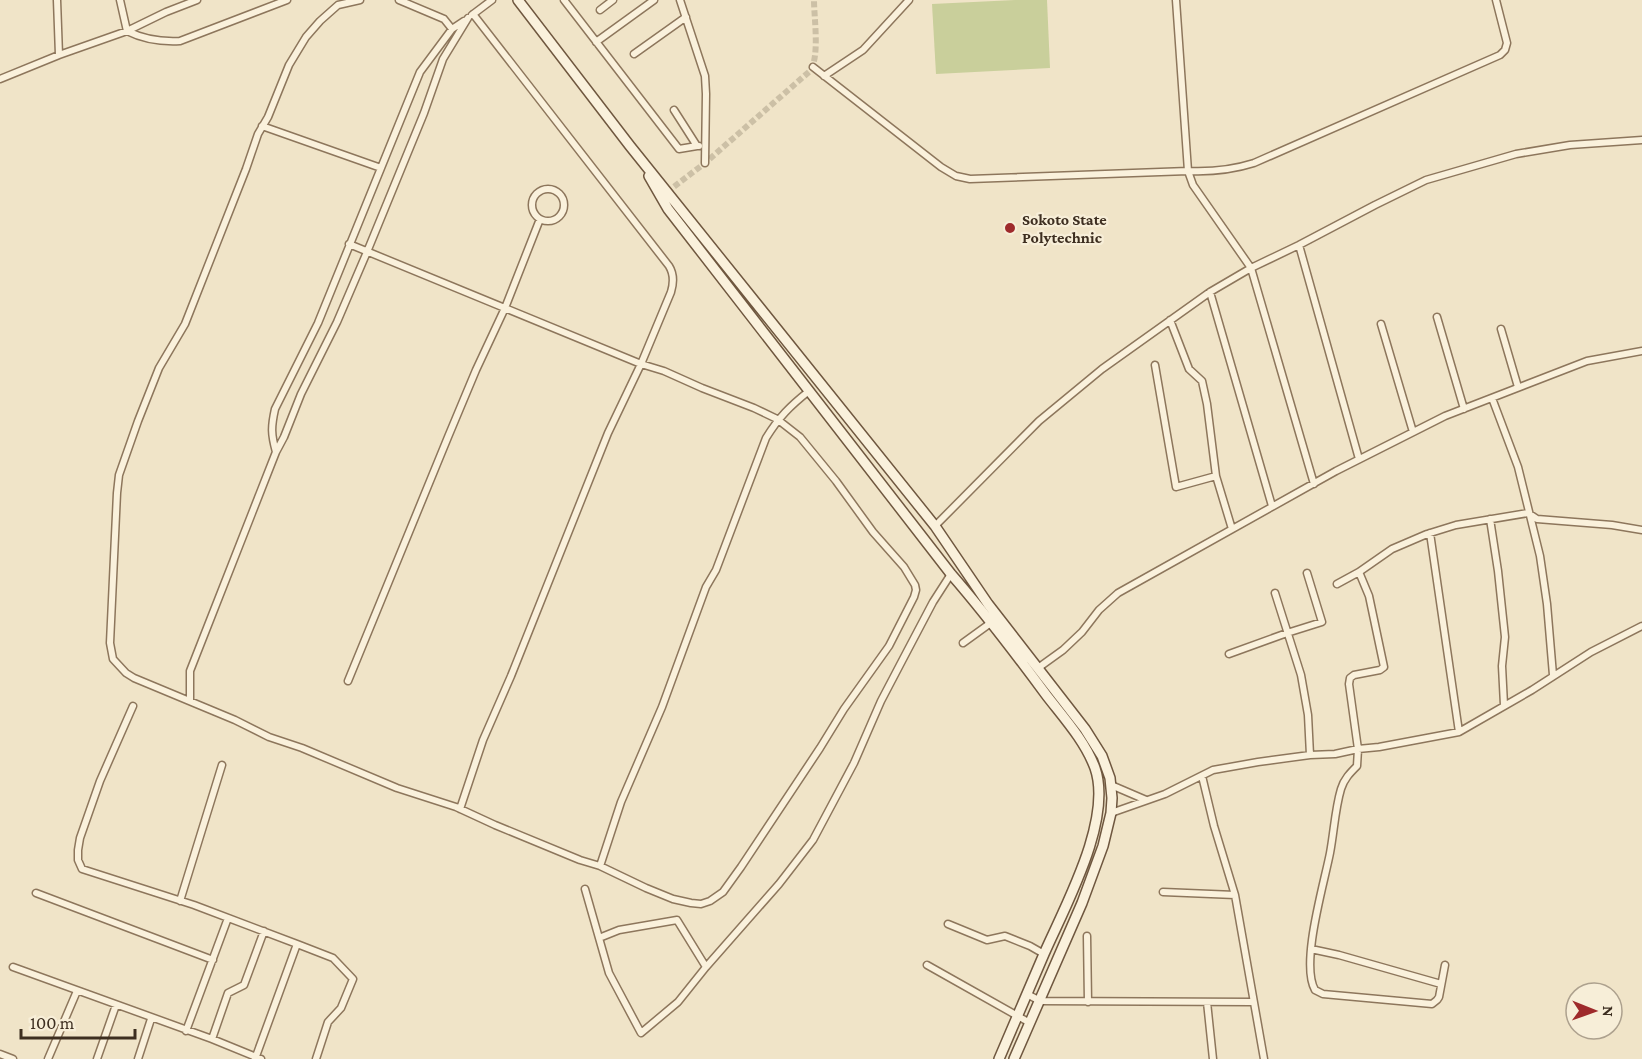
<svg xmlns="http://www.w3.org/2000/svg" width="1642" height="1059" viewBox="0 0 1642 1059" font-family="'Crimson Pro',serif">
	<rect width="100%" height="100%" fill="#f0e4c8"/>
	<!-- green -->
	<path fill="#c9cf9b" d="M 1015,0 L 1047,0 L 1050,68 L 936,74 L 932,4 Z"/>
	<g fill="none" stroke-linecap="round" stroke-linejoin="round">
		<!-- street-tunnel -->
		<path stroke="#ccc0a6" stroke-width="6" stroke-dasharray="6 3" stroke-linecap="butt" d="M 667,192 L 705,163 L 810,71 C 820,57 814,18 814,0"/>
		<defs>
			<path id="street" d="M 57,0 L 59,55
				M 120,0 L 127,31 C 145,40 161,42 180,41 L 287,0
				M 399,0 L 444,19 L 452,29
				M 564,0 L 679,149 L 697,146
				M 680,0 L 705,76 L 706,94 L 705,163
				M 1176,0 L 1188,171 L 1193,185 L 1251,268 L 1314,484
				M 600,10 L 613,0
				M 472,15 L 492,0
				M 596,42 L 654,0
				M 634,54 L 686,17
				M 813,67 L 941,167 L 956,176 L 970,179 L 1188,171 C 1211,172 1232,170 1254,163 L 1500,55 L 1505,50 L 1507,43 L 1496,0
				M 824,76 L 863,50 L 909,0
				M 0,79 L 59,55 L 127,31 L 166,12 L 197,0
				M 674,110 L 697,146 L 699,146
				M 262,126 L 381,168
				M532 205a16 16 0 1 1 32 0a16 16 0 1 1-32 0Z
				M 349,244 L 641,364 L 664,371 L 702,388 L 754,408 L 777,419 L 800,437 L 836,481 L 873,532 L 904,567 L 915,585 L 916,590 L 914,597 L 889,646 L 844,709 L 820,748 L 741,867 L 723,892 L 710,901 L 701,904 L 691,903 L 673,899 L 646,888 L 600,866 L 580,860 L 495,825 L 456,807 L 397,788 L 302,748 L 269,737 L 235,720 L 134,678 L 126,673 L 113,659 L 110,643 L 117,493 L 119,475 L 138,421 L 159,368 L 185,324 L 246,169 L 258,134 L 268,117 L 289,65 L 306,37 L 320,21 L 338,5 L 360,0
				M 1299,245 L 1359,459
				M 1210,292 L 1272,506
				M 1437,317 L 1464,409
				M 1170,320 L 1189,369 L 1202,381 L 1207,404 L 1216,476 L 1232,529
				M 1381,324 L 1413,432
				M 1501,329 L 1518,387
				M 1155,365 L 1176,487 L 1216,476
				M 1492,398 L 1518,467 L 1540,556 L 1547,604 L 1553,675
				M 276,452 C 271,434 271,427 275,409 L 318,323 L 420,72 L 452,29 L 464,21
				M 1490,519 L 1498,571 L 1505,637 L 1502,666 L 1504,705
				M 935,526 L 1039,421 L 1102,369 L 1210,292 L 1251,268 L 1299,245 L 1375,205 L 1426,180 L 1516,154 L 1570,145 L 1642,140
				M 1430,533 L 1459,732
				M 1359,572 L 1369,596 L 1384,667 L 1380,670 L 1354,675 L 1350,678 L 1349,684 L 1358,749 L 1357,766 C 1350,773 1344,779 1341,789 C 1335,809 1334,832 1330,853 C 1324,884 1300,964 1315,990 L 1323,994 L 1432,1004 L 1437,1000 L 1439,997 L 1445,965
				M 1337,584 L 1359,572 L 1392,549 L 1427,534 L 1456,525 L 1528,513 L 1537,519 L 1612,525 L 1642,530
				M 1275,593 L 1301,675 L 1308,715 L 1310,755
				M 963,643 L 992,622
				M 1229,654 L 1287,633 L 1322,622 L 1307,573
				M 1038,668 L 1063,650 L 1082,632 L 1099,610 L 1118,593 L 1336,471 L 1445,416 L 1587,361 L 1642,351
				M 348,681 L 448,437 L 476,370 L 505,308 L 540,219
				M 190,701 L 190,671 L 276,452 L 284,437 L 301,394 L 337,322 L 367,252 L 424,113 L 443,59 L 468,18
				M 133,706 L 100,781 L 80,838 L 78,850 L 78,860 L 82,869 L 194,905 L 297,944 L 255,1059
				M 1202,776 L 1214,826 L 1235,895 L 1264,1059
				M 1111,785 L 1146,800
				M 460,809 L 483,740 L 511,676 L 608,433 L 641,364 L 671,292 C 674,282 674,274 669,266 L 473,14
				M 1111,813 L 1165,794 L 1213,770 L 1258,762 L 1310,755 L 1335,754 L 1358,749 L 1379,747 L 1459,732 L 1532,690 L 1591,652 L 1642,626
				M 600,866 L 621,802 L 662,707 L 706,587 L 716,570 L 766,438 C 779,417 790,406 809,391
				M 585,889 L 599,938 L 619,930 L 677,920 L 706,967 L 779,884 L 813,840 L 854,763 L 881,701 L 903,659 L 933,602 L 951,574
				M 1163,892 L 1235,895
				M 36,893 L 213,960
				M 180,901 L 222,765
				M 948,924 L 987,940 L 1005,936 L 1030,946 L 1044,954
				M 1087,936 L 1088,1002
				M 599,938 L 609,973 L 641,1033 L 678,1002 L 706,967
				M 297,944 L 333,958 L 353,979 L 341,1008 L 328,1022 L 316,1059
				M 1311,949 L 1339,955 L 1441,984
				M 927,965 L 1030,1023
				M 13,967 L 212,1039 L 261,1059
				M 1027,994 L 1040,1001 L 1253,1002
				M 1207,1002 L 1213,1059
				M 186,1031 L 228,918
				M 212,1039 L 228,993 L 244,985 L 264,931
				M 0,1054 L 13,1059
				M 48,1059 L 77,991
				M 97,1059 L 116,1005
				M 138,1059 L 151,1019"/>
			<path id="secondary" d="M 518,0 L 630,146 L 935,526 L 988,604 L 1085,729 L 1102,756 L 1110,778 L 1112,798 L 1111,813 L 1103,846 L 1082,903 L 1014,1059
				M 649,176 L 668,209 L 951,574 C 985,613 1016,654 1047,696 C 1064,718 1085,741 1095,768 C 1113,820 1065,906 1044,954 C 1029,989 1014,1024 999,1059"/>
		</defs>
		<!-- street casing -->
		<use href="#street" stroke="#8d765c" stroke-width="9"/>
		<!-- secondary casing -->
		<use href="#secondary" stroke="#6f573f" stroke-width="12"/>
		<!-- street -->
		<use href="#street" stroke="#faf1dc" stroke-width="6"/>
		<!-- secondary -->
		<use href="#secondary" stroke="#faf1dc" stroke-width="9"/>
	</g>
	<!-- markers -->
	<circle fill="#9e2a2b" stroke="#f7eed8" stroke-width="2" cx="1010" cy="228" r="6"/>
	<g text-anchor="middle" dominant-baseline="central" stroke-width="4.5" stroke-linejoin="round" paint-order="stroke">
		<!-- poi labels -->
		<g font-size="16" font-weight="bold" fill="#3d2e20" stroke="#f7eed8" text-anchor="start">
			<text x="1022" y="219">Sokoto State<tspan x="1022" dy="18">Polytechnic</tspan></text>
		</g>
	</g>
	<!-- north arrow -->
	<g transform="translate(1594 1011) rotate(91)"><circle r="28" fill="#f7eed8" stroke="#ada18e" stroke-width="1.5"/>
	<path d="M0-4.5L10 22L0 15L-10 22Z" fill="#9e2a2b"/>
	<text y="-9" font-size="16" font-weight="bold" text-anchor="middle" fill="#3d2e20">N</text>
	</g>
	<!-- scale -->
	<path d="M21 1029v9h114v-9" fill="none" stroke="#3d2e20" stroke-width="3"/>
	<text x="30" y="1029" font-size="18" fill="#3d2e20" stroke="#f7eed8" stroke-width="4.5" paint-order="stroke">100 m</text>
</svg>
